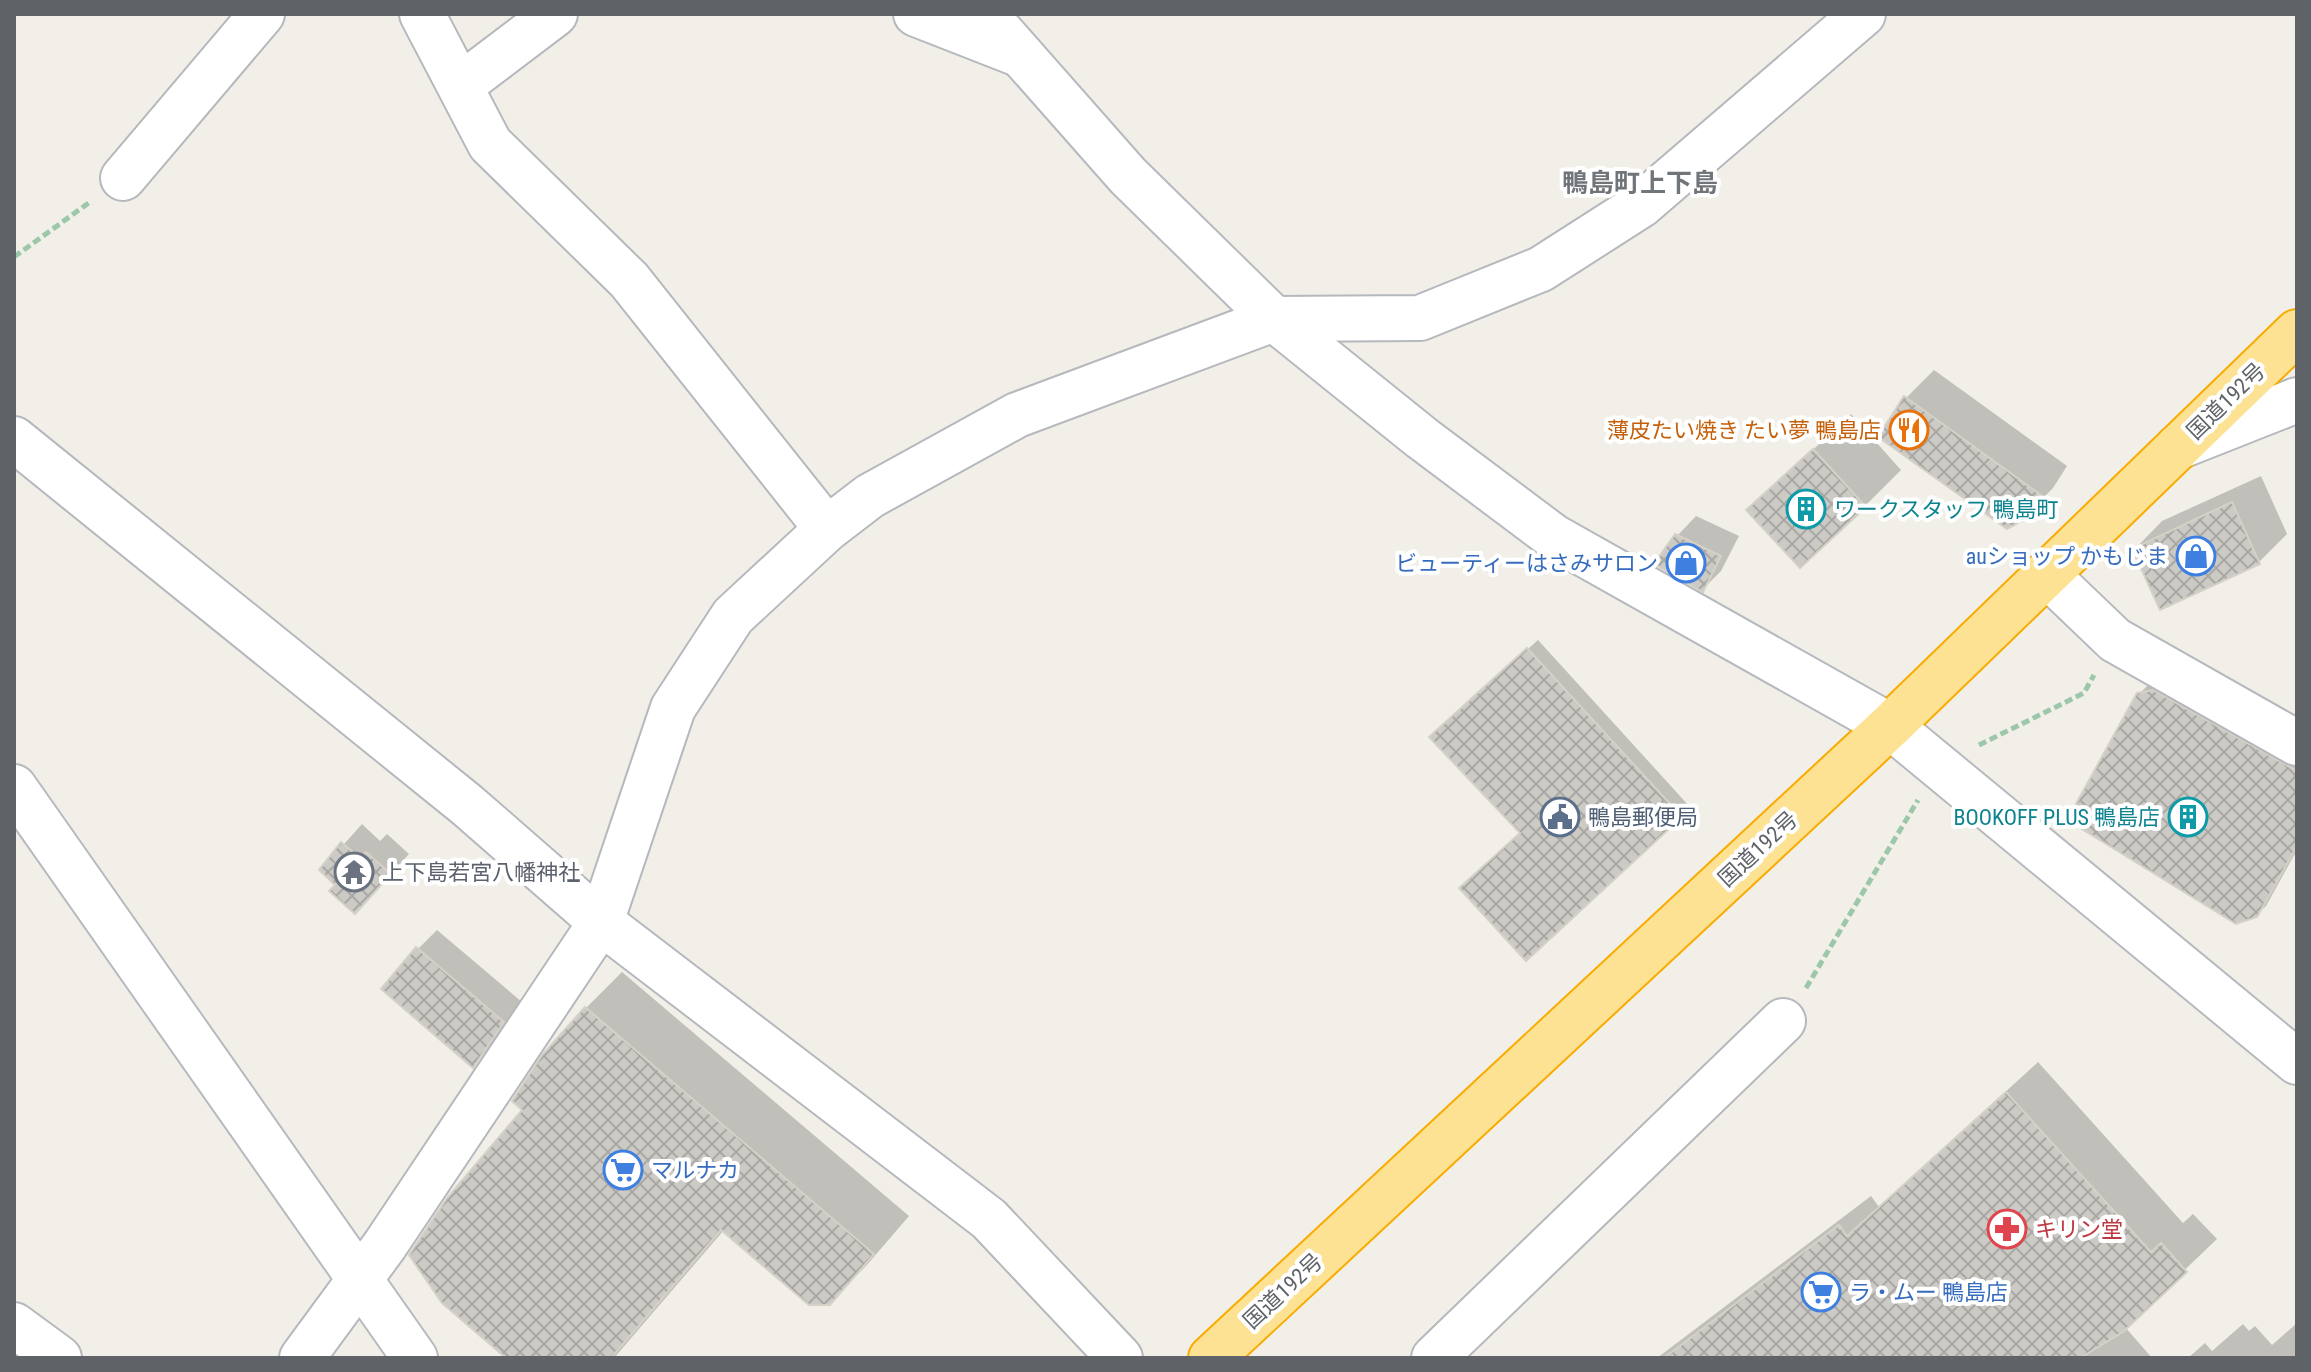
<svg xmlns="http://www.w3.org/2000/svg" width="2311" height="1372" viewBox="0 0 2311 1372" font-family="'Roboto Condensed','Noto Sans JP',sans-serif">
	<defs>
		<pattern id="building-cross-hatch" width="8" height="8" patternUnits="userSpaceOnUse" patternTransform="scale(2)"><rect width="8" height="8" fill="#cccac5"/><path d="M0 0l8 8M0 8l8-8" fill="none" stroke="#a9a8a4"/></pattern>
	</defs>
	<rect width="100%" height="100%" fill="#f1efe8"/>
	<!-- shadow -->
	<path fill="#0003" d="M 1934,370 L 2067,466 L 2053,488 L 2024,517 L 1906,398 Z
		M 1851,414 L 1901,470 L 1865,506 L 1749,510 Z
		M 2261,476 L 2287,534 L 2259,562 L 2134,550 L 2162,521 Z
		M 1696,516 L 1739,536 L 1721,571 L 1702,590 L 1677,536 Z
		M 1538,640 L 1690,807 L 1681,816 L 1440,728 Z
		M 2149,684 L 2297,758 L 2297,850 L 2266,906 L 2256,915 L 2139,694 Z
		M 362,824 L 380,841 L 387,834 L 409,854 L 374,893 L 338,885 L 321,870 Z
		M 437,930 L 522,1002 L 492,1046 L 473,1065 L 418,949 Z
		M 622,972 L 909,1216 L 866,1266 L 829,1303 L 724,1230 L 614,1358 L 509,1358 L 525,1110 L 586,1008 Z
		M 2038,1062 L 2183,1223 L 2193,1214 L 2217,1239 L 2125,1327 L 2152,1358 L 1657,1358 L 1871,1196 L 1879,1207 Z
		M 2297,1323 L 2297,1358 L 2188,1358 L 2205,1343 L 2212,1351 L 2243,1324 L 2249,1331 L 2255,1326 L 2272,1345 Z"/>
	<!-- building -->
	<path fill="url(#building-cross-hatch)" stroke="#d6d1c6" stroke-width="2" d="M 1904,396 L 2041,495 L 2025,519 L 2007,529 L 1878,437 Z
		M 1813,449 L 1866,507 L 1800,568 L 1746,510 Z
		M 2232,502 L 2260,564 L 2160,610 L 2132,549 Z
		M 1675,534 L 1721,556 L 1703,592 L 1654,564 Z
		M 1527,648 L 1682,817 L 1526,961 L 1459,888 L 1520,833 L 1429,737 Z
		M 2153,690 L 2297,771 L 2297,846 L 2257,917 L 2236,924 L 2082,829 L 2076,804 L 2137,693 Z
		M 341,842 L 360,858 L 366,852 L 391,874 L 355,914 L 329,891 L 335,885 L 319,870 Z
		M 416,947 L 504,1022 L 473,1068 L 381,989 Z
		M 585,1007 L 874,1254 L 830,1305 L 809,1305 L 721,1230 L 611,1358 L 506,1358 L 442,1303 L 409,1255 L 447,1198 L 522,1110 L 512,1101 L 542,1055 Z
		M 2006,1092 L 2151,1252 L 2161,1243 L 2187,1272 L 2123,1332 L 2080,1358 L 1664,1358 L 1839,1225 L 1847,1236 Z"/>
	<g fill="none" stroke-linecap="round" stroke-linejoin="round">
		<defs>
			<path id="street" d="M 422,14 L 490,144 L 629,280 L 827,529
				M 916,14 L 1021,55
				M 460,86 L 555,14
				M 123,178 L 262,14
				M 14,439 L 467,805 L 601,922 L 989,1219 L 1120,1358
				M 2178,447 L 2297,400
				M 2046,574 L 2115,640 L 2297,743
				M 14,1325 L 59,1358
				M 302,1358 L 385,1245 L 601,922 L 673,708 L 733,616 L 827,529 L 870,496 L 1017,415 L 1274,319 L 1420,318 L 1541,269 L 1641,205 L 1863,14
				M 1434,1358 L 1783,1021"/>
			<path id="secondary" d="M 985,14 L 1128,176 L 1274,319 L 1422,438 L 1554,537 L 1890,726 L 2297,1062
				M 14,787 L 415,1358"/>
			<path id="highway" d="M 1211,1358 L 1890,726 L 2297,332"/>
		</defs>
		<!-- street casing -->
		<use href="#street" stroke="#b5b8bc" stroke-width="48"/>
		<!-- secondary casing -->
		<use href="#secondary" stroke="#b6babf" stroke-width="48"/>
		<!-- highway casing -->
		<use href="#highway" stroke="#f9ab00" stroke-width="48"/>
		<!-- path -->
		<path stroke="#9cc7a9" stroke-width="5" stroke-dasharray="8 4" stroke-linecap="butt" d="M 14,257 L 90,202
			M 1979,745 L 2084,693 L 2094,675
			M 1806,988 L 1918,800"/>
		<!-- street -->
		<use href="#street" stroke="#fff" stroke-width="44"/>
		<!-- secondary -->
		<use href="#secondary" stroke="#fff" stroke-width="44"/>
		<!-- highway -->
		<use href="#highway" stroke="#fde293" stroke-width="44"/>
	</g>
	<!-- icons -->
	<defs>
		<symbol id="restaurant-ring" viewBox="-11 -11 22 22"><circle r="9.5" fill="#fff" stroke="#e8710a" stroke-width="1.5"/><path d="M-5-6h1v4h1v-4h1v4h1v-4h1v5L-1.5 .5V6h-2V.5L-5-1ZM5-6V6H3V1.5H1.5Q1.5-4 5-6Z" fill="#e8710a"/></symbol>
		<symbol id="building-ring" viewBox="-11 -11 22 22"><circle r="9.5" fill="#fff" stroke="#0f9aa8" stroke-width="1.5"/><path d="M-4-6H4V6H1V3H-1V6H-4ZM-2.5-4.3h1.7v1.8h-1.7ZM.8-4.3h1.7v1.8H.8ZM-2.5-1h1.7V.8h-1.7ZM.8-1h1.7V.8H.8Z" fill="#0f9aa8"/></symbol>
		<symbol id="shop-ring" viewBox="-11 -11 22 22"><circle r="9.5" fill="#fff" stroke="#3f7fe0" stroke-width="1.5"/><path d="M-5-2.5h2.3a2.7 3.5 0 0 1 5.4 0H5L5.5 6h-11ZM-1.5-2.5h3a1.5 2.3 0 0 0-3 0Z" fill="#3f7fe0"/></symbol>
		<symbol id="civic-ring" viewBox="-11 -11 22 22"><circle r="9.5" fill="#fff" stroke="#5c6f8a" stroke-width="1.5"/><path d="M-.6-6.5H3V-4.5H.6V-3L4-1V1h2V6H-6V1h2V-1L-.6-3ZM-1.2 2.5V6h2.4V2.5Z" fill="#5c6f8a"/></symbol>
		<symbol id="temple-ring" viewBox="-11 -11 22 22"><circle r="9.5" fill="#fff" stroke="#6b7280" stroke-width="1.5"/><path d="M0-6L5-2H3V0L6.5 2.5H4V6H1.5V3h-3V6H-4V2.5H-6.5L-3 0V-2H-5Z" fill="#6b7280"/></symbol>
		<symbol id="supermarket-ring" viewBox="-11 -11 22 22"><circle r="9.5" fill="#fff" stroke="#3f7fe0" stroke-width="1.5"/><path d="M-6-5.5h2.5l.6 2H6L4.5 2H-2.5L-4.4-4H-6ZM-1.5 3.2a1.3 1.3 0 1 0 .1 0ZM3 3.2a1.3 1.3 0 1 0 .1 0Z" fill="#3f7fe0"/></symbol>
		<symbol id="pharmacy-ring" viewBox="-11 -11 22 22"><circle r="9.5" fill="#fff" stroke="#e0444e" stroke-width="1.5"/><path d="M-2-6h4v4h4v4h-4v4h-4v-4h-4v-4h4Z" fill="#e0444e"/></symbol>
	</defs>
	<g fill-rule="evenodd">
		<use href="#restaurant-ring" x="1887" y="408" width="44" height="44"/>
		<use href="#building-ring" x="1784" y="487" width="44" height="44"/>
		<use href="#shop-ring" x="2174" y="534" width="44" height="44"/>
		<use href="#shop-ring" x="1664" y="541" width="44" height="44"/>
		<use href="#civic-ring" x="1538" y="795" width="44" height="44"/>
		<use href="#building-ring" x="2166" y="795" width="44" height="44"/>
		<use href="#temple-ring" x="332" y="850" width="44" height="44"/>
		<use href="#supermarket-ring" x="601" y="1148" width="44" height="44"/>
		<use href="#pharmacy-ring" x="1985" y="1207" width="44" height="44"/>
		<use href="#supermarket-ring" x="1799" y="1270" width="44" height="44"/>
	</g>
	<g text-anchor="middle" dominant-baseline="central" stroke-width="8" stroke-linejoin="round" paint-order="stroke">
		<!-- street labels -->
		<g font-size="22" fill="#5f6368" stroke="#fff">
			<text transform="translate(2226 401) rotate(-44)">国道192号</text>
			<text transform="translate(1758 849) rotate(-43)">国道192号</text>
			<text transform="translate(1283 1291) rotate(-43)">国道192号</text>
		</g>
		<!-- food labels -->
		<g font-size="22" fill="#c56008" stroke="#fff" text-anchor="end">
			<text x="1881" y="430">薄皮たい焼き たい夢 鴨島店</text>
		</g>
		<!-- culture labels -->
		<g font-size="22" fill="#0d838f" stroke="#fff" text-anchor="start">
			<text x="1834" y="509">ワークスタッフ 鴨島町</text>
			<text x="2160" y="817" text-anchor="end">BOOKOFF PLUS 鴨島店</text>
		</g>
		<!-- shop labels -->
		<g font-size="22" fill="#366cbe" stroke="#fff" text-anchor="end">
			<text x="2168" y="556">auショップ かもじま</text>
			<text x="1658" y="563">ビューティーはさみサロン</text>
			<text x="651" y="1170" text-anchor="start">マルナカ</text>
			<text x="1849" y="1292" text-anchor="start">ラ・ムー 鴨島店</text>
		</g>
		<!-- service labels -->
		<g font-size="22" fill="#4e5e75" stroke="#fff" text-anchor="start">
			<text x="1588" y="817">鴨島郵便局</text>
		</g>
		<!-- worship labels -->
		<g font-size="22" fill="#5b616d" stroke="#fff" text-anchor="start">
			<text x="382" y="872">上下島若宮八幡神社</text>
		</g>
		<!-- health labels -->
		<g font-size="22" fill="#be3a42" stroke="#fff" text-anchor="start">
			<text x="2035" y="1229">キリン堂</text>
		</g>
		<!-- quarter labels -->
		<g font-size="26" font-weight="bold" fill="#70757a" stroke="#fff">
			<text x="1640" y="183">鴨島町上下島</text>
		</g>
	</g>
	<!-- border -->
	<rect width="2311" height="1372" fill="none" stroke="#5f6368" stroke-width="32"/>
</svg>
